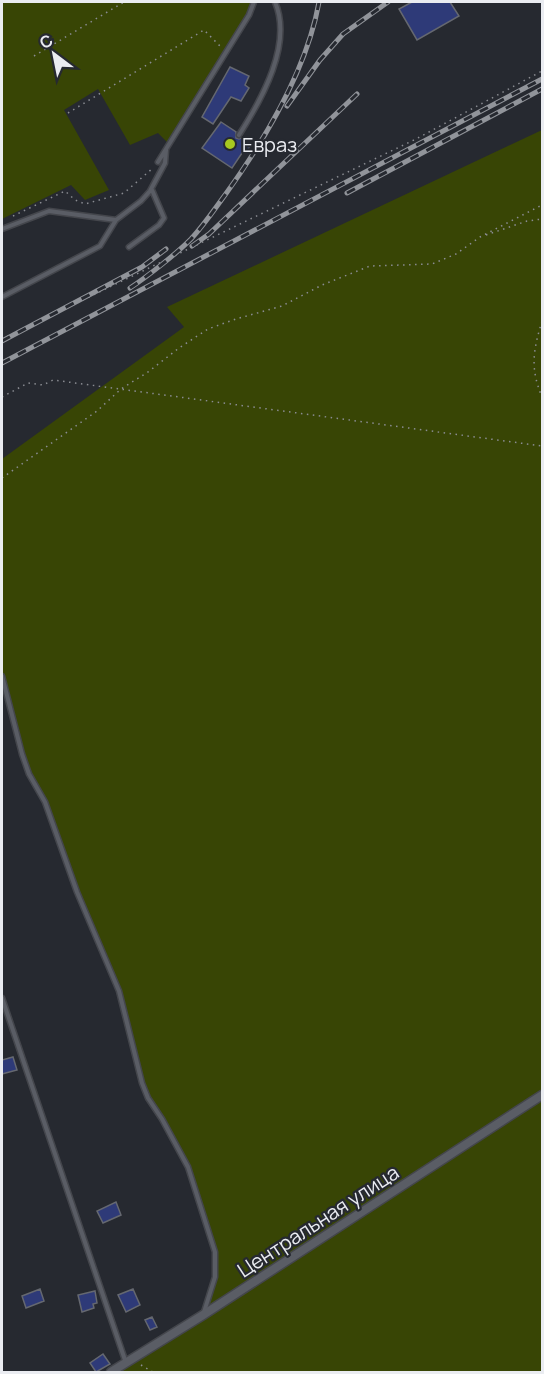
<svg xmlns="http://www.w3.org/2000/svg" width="544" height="1374" viewBox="0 0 544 1374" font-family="Manrope,sans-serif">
	<rect width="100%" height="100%" fill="#262930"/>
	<!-- green -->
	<path fill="#384505" d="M 2,2 L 252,2 L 253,5 L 167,142 L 158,133 L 130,145 L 98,89 L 64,110 L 109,190 L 85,200 L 71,185 L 2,219 Z
		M 542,130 L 542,1372 L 112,1372 L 203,1315 L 215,1277 L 215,1252 L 188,1167 L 162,1119 L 148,1098 L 119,991 L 77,892 L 45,802 L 29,774 L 2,676 L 2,459 L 184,327 L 167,307 Z"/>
	<!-- building -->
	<path fill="#2e3a78" stroke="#656870" stroke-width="1.5" d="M 412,2 L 450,2 L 459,16 L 417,40 L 399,9 Z
		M 230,67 L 249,76 L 245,85 L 249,88 L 241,101 L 231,97 L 213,124 L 202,117 Z
		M 221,122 L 236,132 L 236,138 L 239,139 L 243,137 L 251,143 L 248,150 L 244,150 L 232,168 L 202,148 Z
		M 13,1057 L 17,1070 L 2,1074 L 2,1060 Z
		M 116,1202 L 121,1215 L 103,1223 L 97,1211 Z
		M 40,1289 L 44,1301 L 26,1308 L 22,1296 Z
		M 133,1289 L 140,1305 L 126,1312 L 118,1295 Z
		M 95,1291 L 97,1303 L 93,1304 L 94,1308 L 82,1312 L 78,1295 Z
		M 152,1317 L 157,1327 L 150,1330 L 145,1320 Z
		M 103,1354 L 110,1364 L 96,1372 L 90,1363 Z"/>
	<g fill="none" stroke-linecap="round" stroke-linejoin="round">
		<defs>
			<path id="lane" d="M 239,135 C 262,99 293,44 275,2
				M 158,162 L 249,15 L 254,2
				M 2,229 L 49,211 L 116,220
				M 129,247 L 159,225 L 164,218 L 152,190
				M 2,297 L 100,246 L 116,220 L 141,201 L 150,191 L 165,163 L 166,150
				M 2,676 L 22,754 L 29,774 L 45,802 L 77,892 L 119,991 L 142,1083 L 148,1098 L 162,1119 L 188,1167 L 215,1252 L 215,1277 L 204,1312
				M 2,998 L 126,1363"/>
			<path id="street" d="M 111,1372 L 203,1315 L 542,1095"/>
		</defs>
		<!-- lane casing -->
		<use href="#lane" stroke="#44464c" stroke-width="7"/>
		<!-- street casing -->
		<use href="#street" stroke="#44464c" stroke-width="11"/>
		<!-- path -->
		<path stroke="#8a8c92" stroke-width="1.5" stroke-dasharray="1.5 4.5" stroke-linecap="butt" d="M 34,56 L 124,2
			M 68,113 L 204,30 L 221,47
			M 13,216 L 65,191 L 75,200 L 85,204 L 124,193 L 153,168
			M 486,235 L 527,221 L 542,219
			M 542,321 C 533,351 530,368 542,397
			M 2,339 L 416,139 L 542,71
			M 2,397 L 28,383 L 43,385 L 53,380 L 542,446
			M 2,478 L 97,411 L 121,389 L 148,372 L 179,348 L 208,329 L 236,319 L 282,306 L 322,285 L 370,266 L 432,264 L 456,254 L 480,237 L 542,205
			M 141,1365 L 153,1372"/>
		<!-- lane -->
		<use href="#lane" stroke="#5a5d65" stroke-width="4"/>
		<!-- street -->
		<use href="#street" stroke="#5a5d65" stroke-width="8"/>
		<defs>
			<path id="rail" d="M 287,106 L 320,60 L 343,34 L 388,2
				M 347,193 L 542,89
				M 192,246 L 209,234 L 357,94
				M 130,288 C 148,276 176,254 191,239 C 204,225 214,210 225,195 C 264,141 307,69 319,2
				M 2,341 L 142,267 L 166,249
				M 2,363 L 542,79"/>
		</defs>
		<!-- rail casing -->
		<use href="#rail" stroke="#91949a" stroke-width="5"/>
		<!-- rail -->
		<use href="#rail" stroke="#262930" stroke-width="3" stroke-dasharray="9" stroke-linecap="butt"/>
	</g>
	<!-- markers -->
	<circle fill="#a7c820" stroke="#262930" stroke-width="2" cx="230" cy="144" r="6"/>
	<g text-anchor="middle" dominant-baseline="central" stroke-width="4.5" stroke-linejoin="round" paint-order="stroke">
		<!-- poi labels -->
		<g font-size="20" fill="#eaecf1" stroke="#262930" text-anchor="start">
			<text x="242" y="144">Евраз</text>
		</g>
		<!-- street labels -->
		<g font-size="20" fill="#eaecf1" stroke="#262930">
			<text transform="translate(318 1221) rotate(-33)">Центральная улица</text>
		</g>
	</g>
	<!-- border -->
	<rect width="544" height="1374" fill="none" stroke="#eaecf1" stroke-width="6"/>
	<!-- north arrow -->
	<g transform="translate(54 54) rotate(328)" stroke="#262930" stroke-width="4.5" paint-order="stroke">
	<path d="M0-4.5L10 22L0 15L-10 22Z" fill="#eaecf1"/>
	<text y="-9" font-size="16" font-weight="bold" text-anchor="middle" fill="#eaecf1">С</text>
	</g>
</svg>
